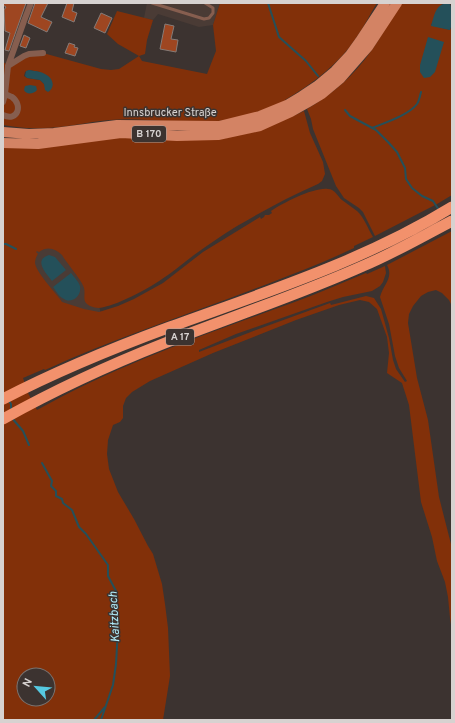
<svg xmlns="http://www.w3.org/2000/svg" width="455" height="723" viewBox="0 0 455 723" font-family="Overpass,sans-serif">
	<rect width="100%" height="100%" fill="#3c3330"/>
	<!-- built -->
	<path fill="#4a3b35" d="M 3,3 L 30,3 L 8,66 L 3,62 Z
		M 147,3 L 220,3 L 213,25 L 199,27 L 158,14 L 153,20 L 144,18 Z
		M 60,246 L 98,302 L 102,318 L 69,312 L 34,270 L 30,251 L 39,247 Z"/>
	<!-- green -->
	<path fill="#823009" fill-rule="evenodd" d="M 220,3 L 377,3 C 370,14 364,27 356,38 C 339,64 312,84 285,100 L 285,101 C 261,112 236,120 209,122 C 189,124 168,121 148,120 C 135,119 122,119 109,120 C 87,122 65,128 42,128 C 29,129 16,127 3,125 L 3,62 L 8,65 L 24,56 L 43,53 L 101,69 L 111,70 L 119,69 L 139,56 L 118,44 L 107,34 L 117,11 L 153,20 L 147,40 L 145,54 L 139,56 L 142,61 L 207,74 L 216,51 L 213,25 ZM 29,70 L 40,72 L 48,92 L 44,84 L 40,80 L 27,78 L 24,76 L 25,72 Z
		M 400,3 L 447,3 L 442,4 L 431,25 L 450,30 L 452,25 L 452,195 L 437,204 L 375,236 L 363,212 L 359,208 L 344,198 L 336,186 L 313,129 L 311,119 L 307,109 C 332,94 355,75 371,51 C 382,36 390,19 400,3 Z
		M 304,111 L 310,133 L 323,162 L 325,174 L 322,181 L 318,184 C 290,196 263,211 237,226 C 222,235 208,245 194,255 C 183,263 173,272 162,279 C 148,289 116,306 99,308 C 96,308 93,307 90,306 C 81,302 86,295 84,288 C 83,282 66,262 62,255 C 55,248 47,246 39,252 L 37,251 L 36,252 L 38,254 C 36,257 35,260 35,263 C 36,272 54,291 60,299 L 62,302 L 84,309 L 99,312 L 118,306 L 134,299 L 163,283 L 203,252 L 260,217 L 261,219 L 264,217 L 265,215 L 269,215 L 272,213 L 271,211 C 283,203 314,187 328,189 C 335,189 337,196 342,200 C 347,204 352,207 357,211 C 364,217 368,229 373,237 L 354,246 L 354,248 C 327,261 298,272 270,283 C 195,312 118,337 45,370 L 44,369 L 23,378 L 28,393 L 37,410 C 117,365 206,334 292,303 C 317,294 341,283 366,273 L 367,274 L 385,266 L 386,273 L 383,282 L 380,286 L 372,291 L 343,297 L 327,302 L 236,334 L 199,350 L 199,352 L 256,330 L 330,303 L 331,305 L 366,296 L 374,298 L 381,309 L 389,338 L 393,360 L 396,369 L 405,382 L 407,381 L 399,368 L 395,356 L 389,324 L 380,297 C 383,285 394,278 387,265 L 452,231 L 452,306 L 449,300 L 442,293 L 436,290 L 428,292 L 421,296 L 413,306 L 409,314 L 408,323 L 417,378 L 428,420 L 439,497 L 452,548 L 452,631 L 450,618 L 448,597 L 445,582 L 437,561 L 432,537 L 421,502 L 409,405 L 402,383 L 387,373 L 389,353 L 387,337 L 377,309 L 369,302 L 360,300 L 339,305 L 296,320 L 213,353 L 150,381 L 132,392 L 126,398 L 123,406 L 123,418 L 120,422 L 113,425 L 108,440 L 107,454 L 109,469 L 118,492 L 134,519 L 148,546 L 153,554 L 162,584 L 165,604 L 168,628 L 170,676 L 163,720 L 3,720 L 3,148 L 122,137 L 186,139 L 293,116 ZM 24,675 L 48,675 L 48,699 L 24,699 Z"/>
	<!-- water -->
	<path fill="#24505a" d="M 449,3 C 454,10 453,22 450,30 L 431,26 C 435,14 435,4 449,3 Z
		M 428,37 L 444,42 L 435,72 L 430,77 L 424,78 L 420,72 L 420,65 Z
		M 29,70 C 34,71 40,71 45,74 C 53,78 56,87 48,92 L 45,90 L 44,84 L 40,80 L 27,78 L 25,76 L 26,71 Z
		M 30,85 L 36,86 L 37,90 C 34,94 26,95 24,90 L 25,86 Z
		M 49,255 L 55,257 L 66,270 L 52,281 C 46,273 33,260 49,255 Z
		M 71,273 C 74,277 79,282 80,286 C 82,296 72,304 64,299 C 59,297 56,291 53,287 Z"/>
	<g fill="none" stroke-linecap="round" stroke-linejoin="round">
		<!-- stream -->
		<path stroke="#24505a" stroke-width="2" d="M 268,3 L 279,37 L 306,61 L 318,76
			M 345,110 L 350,116 L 376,130 L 388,142 L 397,152 L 405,168 L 406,179 L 412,188 L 422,196 L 433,201 L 439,210
			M 372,128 C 384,123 409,115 417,104 C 419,101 420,96 421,92
			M 3,244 L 6,244 L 16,249
			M 9,401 L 11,404 L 11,410
			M 12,418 L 23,431 L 29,445
			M 42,463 L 52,481 L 51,486 L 56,491 L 56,496 L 62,499 L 63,503 L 72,510 L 79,527 L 86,534 L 108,565 L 108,576 L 116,591 L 114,598 L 114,612 L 118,629 L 116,664 L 113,685 L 101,720
			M 94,720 L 105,707"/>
	</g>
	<!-- building -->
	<path fill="#9e4621" stroke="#857b77" d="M 3,3 L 26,3 L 9,51 L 5,50 L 10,33 L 5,31 L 4,10 L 6,7 L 3,5 Z
		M 35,3 L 48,3 L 41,17 L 52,22 L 47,32 L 28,23 Z
		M 67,3 L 74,3 L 72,11 L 77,13 L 74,22 L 62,17 Z
		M 101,13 L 112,18 L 105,33 L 94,28 Z
		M 165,24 L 174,26 L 171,39 L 178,40 L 176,52 L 160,49 Z
		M 24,35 L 30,38 L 26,48 L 20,46 Z
		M 69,43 L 75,45 L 74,47 L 78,48 L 75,56 L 65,53 Z"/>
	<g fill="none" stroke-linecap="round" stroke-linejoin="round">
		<!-- service -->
		<path stroke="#865e4f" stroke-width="3" d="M 152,3 L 204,19 L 209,18 L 213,13 L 213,8 L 205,3"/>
		<!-- minor -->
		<path stroke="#865e4f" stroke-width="6" d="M 8,66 L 24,56 L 29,54 L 43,53
			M 3,102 L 5,94 L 8,66 L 24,21 L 31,3
			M 3,115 C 18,122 23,105 12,97 C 10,96 7,95 5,94"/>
		<!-- primary -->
		<path stroke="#d38364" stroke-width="10" d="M 3,132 L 29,134 L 54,133 L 117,125 L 219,126 L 260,116 L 287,105 L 302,96 L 317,86 L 335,71 L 350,55 L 360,41 L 385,3
			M 3,143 L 38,144 L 121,133 L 177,136 L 218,135 L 260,126 L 291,112 L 307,103 L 322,94 L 340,79 L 368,47 L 397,3"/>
		<!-- motorway -->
		<path stroke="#f2916c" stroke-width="11" d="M 3,399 C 57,371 113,348 170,327 C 266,292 364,261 452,207
			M 3,419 C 55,390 109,365 165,343 C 231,317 298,295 363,266 C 394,253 423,236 452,221"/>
	</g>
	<g text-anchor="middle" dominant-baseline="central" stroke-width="3" stroke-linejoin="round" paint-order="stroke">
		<!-- shield labels -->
		<g fill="#3c3330" stroke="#a8a2a0" stroke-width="1">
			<rect x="132" y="126" width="34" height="16" rx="3"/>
			<rect x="166" y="329" width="28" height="16" rx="3"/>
		</g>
		<g font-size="10" font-weight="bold" fill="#d7d2d0">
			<text x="149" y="134">B 170</text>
			<text x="180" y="337">A 17</text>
		</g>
		<!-- street labels -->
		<g font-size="11" fill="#d7d2d0" stroke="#3c3330">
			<text x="170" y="113">Innsbrucker Straße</text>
		</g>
		<!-- water labels -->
		<g font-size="12" font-style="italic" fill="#b0ecfa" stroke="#3c3330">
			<text transform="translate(115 617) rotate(-93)">Kaitzbach</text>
		</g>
	</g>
	<!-- border -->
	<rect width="455" height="723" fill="none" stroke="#d7d2d0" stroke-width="8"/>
	<!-- north arrow -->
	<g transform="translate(36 687) rotate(297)"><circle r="19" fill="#3c3330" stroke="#7a7370"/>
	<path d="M0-3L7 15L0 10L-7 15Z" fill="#56c9e1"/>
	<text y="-6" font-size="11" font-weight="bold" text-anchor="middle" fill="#d7d2d0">N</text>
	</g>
</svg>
